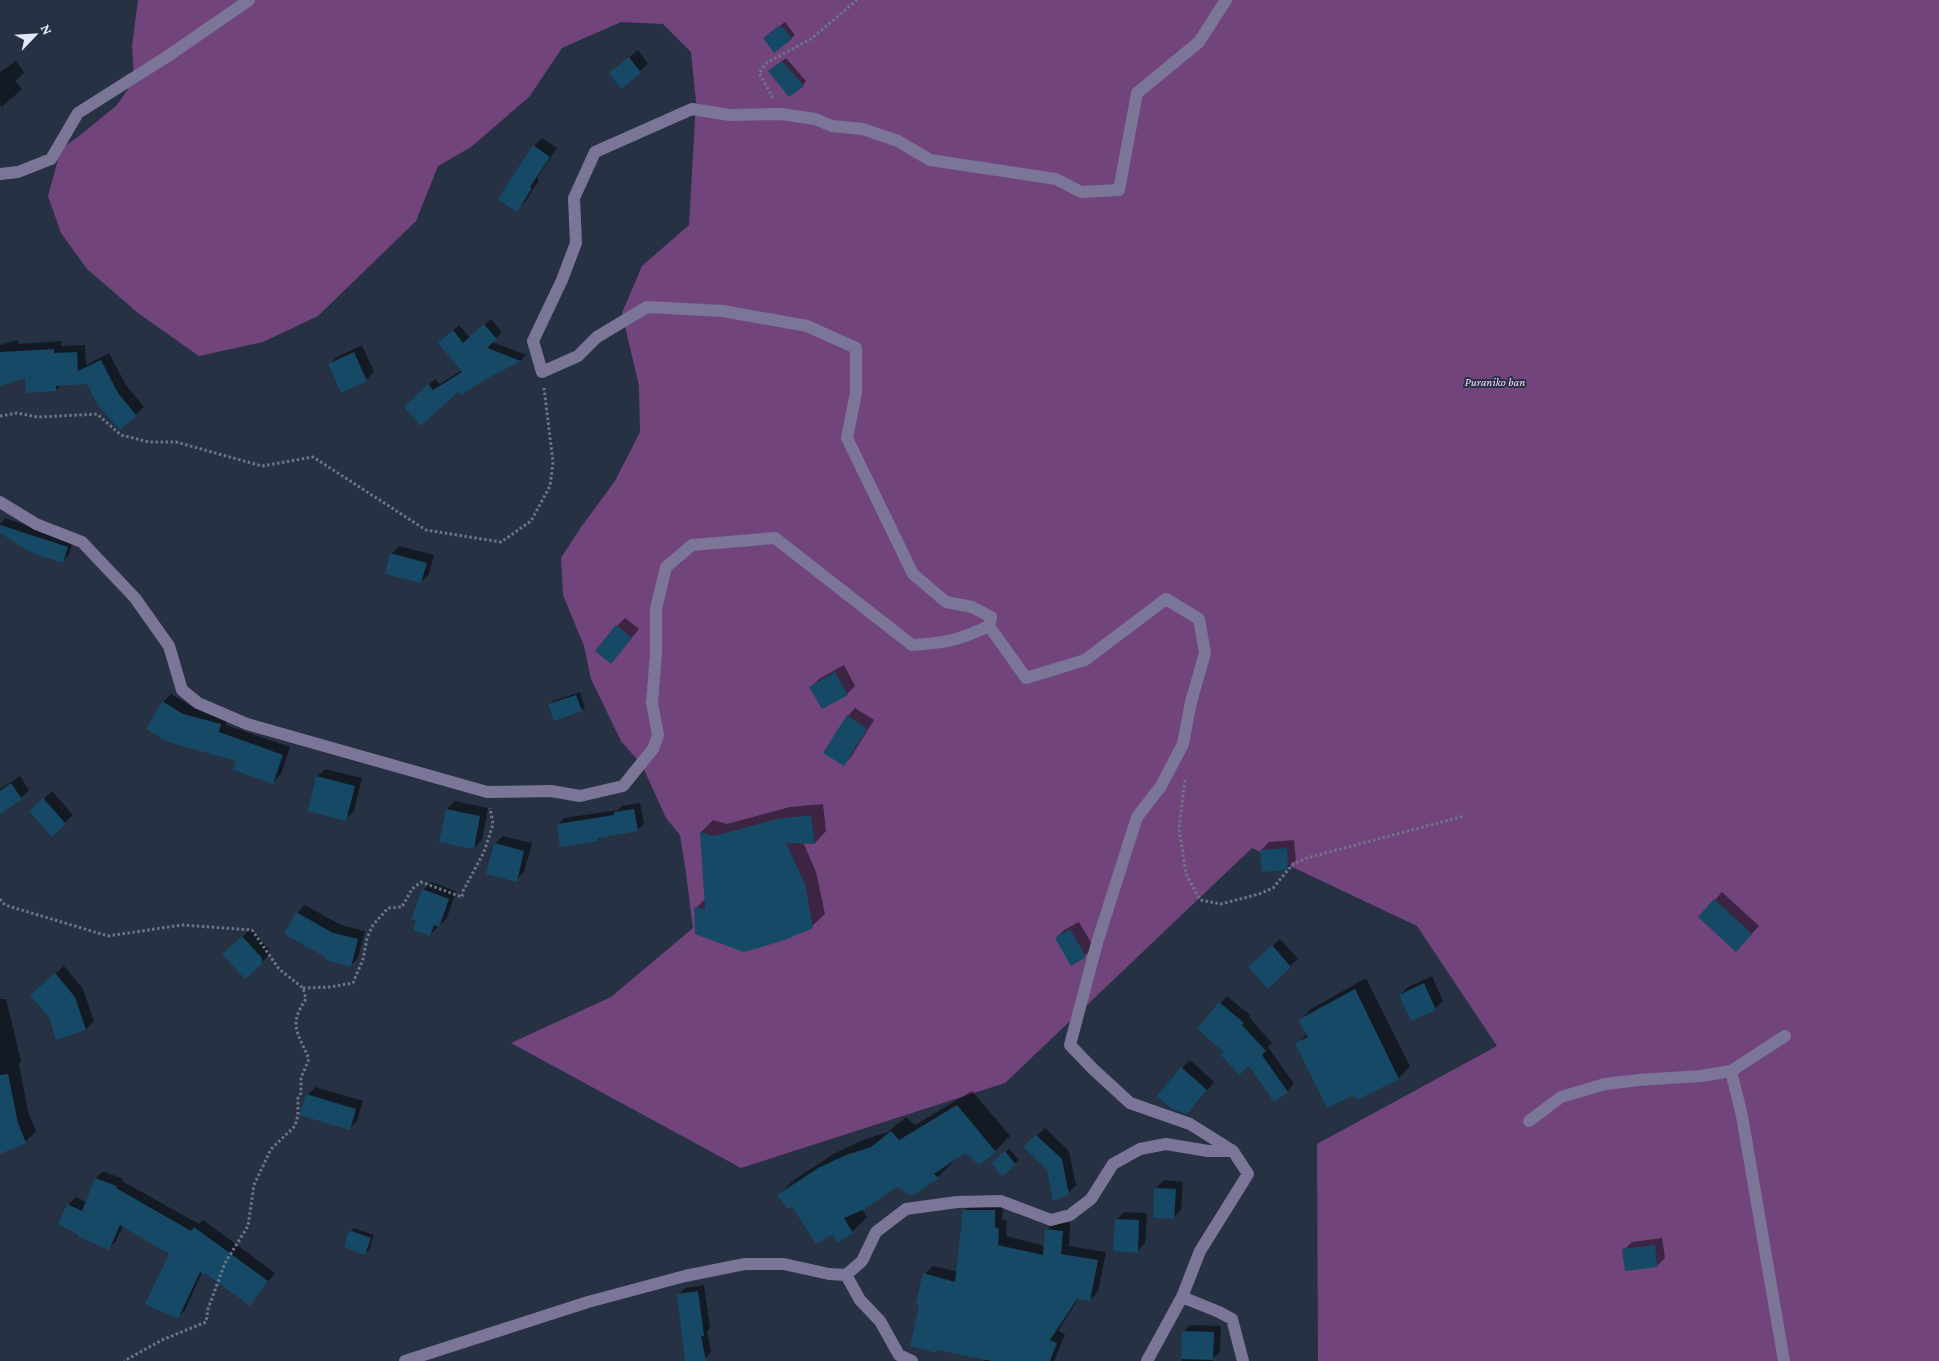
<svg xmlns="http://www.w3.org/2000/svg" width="1939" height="1361" viewBox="0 0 1939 1361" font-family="'Crimson Pro',serif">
	<rect width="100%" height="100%" fill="#273144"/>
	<!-- green -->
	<path fill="#72447c" d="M 138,0 L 1939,0 L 1939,1361 L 1318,1361 L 1317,1144 L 1497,1046 L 1417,926 L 1252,848 L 1005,1083 L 741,1168 L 511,1043 L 611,997 L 693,928 L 686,873 L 680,835 L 666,818 L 642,765 L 621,741 L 591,679 L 584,646 L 563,595 L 561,558 L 581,527 L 615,481 L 640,432 L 639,386 L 622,313 L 642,266 L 689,225 L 696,102 L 691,52 L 663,24 L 621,22 L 562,48 L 529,97 L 471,147 L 438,166 L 416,221 L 318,316 L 263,342 L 199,356 L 138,313 L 87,269 L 61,233 L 48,196 L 61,149 L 79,136 L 116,106 L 134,81 L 132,46 Z"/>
	<!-- shadow -->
	<path fill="#0007" d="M 785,22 L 795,35 L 775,51 L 768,34 Z
		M 638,50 L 648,64 L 622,87 L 611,73 Z
		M 786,58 L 806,81 L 803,85 L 773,68 Z
		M 16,61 L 24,73 L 15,81 L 22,89 L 2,107 L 0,105 L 0,72 Z
		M 542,138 L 557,148 L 537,178 L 539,180 L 525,202 L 517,210 L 534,146 Z
		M 491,319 L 502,332 L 492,342 L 526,355 L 521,360 L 487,377 L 459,389 L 405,407 L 435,379 L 440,384 L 462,370 L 445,337 L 459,325 L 470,338 Z
		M 18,340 L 19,344 L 61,341 L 61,346 L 85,345 L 86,365 L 109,353 L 126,385 L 144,407 L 136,415 L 88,383 L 61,385 L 56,390 L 27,376 L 0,384 L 0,345 Z
		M 362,345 L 374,372 L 366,380 L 329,365 L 337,357 Z
		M 5,518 L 73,541 L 69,555 L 63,561 L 0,532 L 0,524 Z
		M 399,546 L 434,555 L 429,574 L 421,582 L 391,554 Z
		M 625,618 L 639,629 L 611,663 L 617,626 Z
		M 844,665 L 855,686 L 847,694 L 811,687 L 819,679 Z
		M 580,692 L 585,707 L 581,710 L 550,705 L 553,701 Z
		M 171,694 L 191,706 L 228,716 L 226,725 L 290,747 L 281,774 L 273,782 L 237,760 L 163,702 Z
		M 855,708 L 874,720 L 851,757 L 843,765 L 848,716 Z
		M 325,769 L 362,778 L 354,811 L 346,819 L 317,777 Z
		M 20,776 L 29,790 L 21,798 L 0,812 L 0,789 Z
		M 52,791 L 73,815 L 52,835 L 39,803 Z
		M 455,801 L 488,808 L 482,840 L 474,848 L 447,809 Z
		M 640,803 L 644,824 L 637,830 L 601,836 L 598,840 L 558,825 L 564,818 L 618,810 L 622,806 Z
		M 823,804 L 826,831 L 815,843 L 803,842 L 816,872 L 825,914 L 812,926 L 696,908 L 706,898 L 701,832 L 713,820 L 727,824 L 790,807 Z
		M 503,836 L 532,843 L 524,872 L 516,880 L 495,844 Z
		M 1294,840 L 1296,860 L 1288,868 L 1261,850 L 1269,842 Z
		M 431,882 L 456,891 L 447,918 L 430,935 L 423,890 Z
		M 1722,892 L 1759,926 L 1744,942 L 1715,900 Z
		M 305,905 L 341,925 L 365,931 L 358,958 L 350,966 L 327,957 L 297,913 Z
		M 1079,922 L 1093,946 L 1084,957 L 1056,938 L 1064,930 Z
		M 251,929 L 269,949 L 269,955 L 261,963 L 232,946 Z
		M 1280,939 L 1298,959 L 1290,966 L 1258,959 Z
		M 64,966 L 83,989 L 94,1021 L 86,1029 L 39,987 Z
		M 1432,976 L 1443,1001 L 1435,1009 L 1400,995 L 1408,987 Z
		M 1366,978 L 1410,1066 L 1399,1078 L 1358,1099 L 1355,1093 L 1297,1044 L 1307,1034 L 1300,1020 L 1311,1009 Z
		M 1227,996 L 1250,1015 L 1249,1017 L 1272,1043 L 1268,1047 L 1294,1084 L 1287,1091 L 1249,1065 L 1226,1052 L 1198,1029 Z
		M 0,999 L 6,999 L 21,1061 L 19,1064 L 28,1112 L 36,1131 L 25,1142 L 0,1147 Z
		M 1190,1060 L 1214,1082 L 1195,1105 L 1182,1068 Z
		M 315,1087 L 363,1101 L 357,1121 L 349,1129 L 307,1095 Z
		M 972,1091 L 1010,1136 L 995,1151 L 965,1151 L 951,1160 L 953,1162 L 938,1177 L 912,1194 L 897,1186 L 862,1209 L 867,1217 L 852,1232 L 834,1233 L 779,1195 L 794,1180 L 835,1153 L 863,1140 L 888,1132 L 906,1117 L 915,1125 Z
		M 1045,1128 L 1069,1151 L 1076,1185 L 1068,1193 L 1049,1170 L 1025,1147 Z
		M 1009,1149 L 1019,1160 L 1002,1174 L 996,1159 Z
		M 103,1171 L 123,1179 L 122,1181 L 199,1224 L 203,1220 L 275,1273 L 250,1304 L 205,1272 L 202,1273 L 185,1310 L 177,1318 L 170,1253 L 123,1226 L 116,1241 L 108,1249 L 68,1205 L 76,1197 L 87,1203 L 96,1178 Z
		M 1164,1180 L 1183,1182 L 1181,1210 L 1173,1218 L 1156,1188 Z
		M 973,1202 L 1003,1202 L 1002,1219 L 1007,1221 L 1006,1236 L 1045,1246 L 1047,1230 L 1055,1221 L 1070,1223 L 1069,1246 L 1106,1252 L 1098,1292 L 1090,1300 L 1079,1298 L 1058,1331 L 1065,1334 L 1054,1361 L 984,1361 L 985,1358 L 938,1349 L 936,1351 L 921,1305 L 925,1274 L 933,1266 L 958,1272 L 964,1211 Z
		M 1124,1212 L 1147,1213 L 1145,1243 L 1137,1251 L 1116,1220 Z
		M 354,1228 L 374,1235 L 369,1250 L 365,1253 L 350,1231 Z
		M 1662,1238 L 1665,1258 L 1657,1266 L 1624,1250 L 1632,1242 Z
		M 704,1285 L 710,1328 L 707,1331 L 711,1352 L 705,1359 L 687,1361 L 679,1294 L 685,1288 Z
		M 1190,1325 L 1221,1326 L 1220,1352 L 1212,1359 L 1213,1361 L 1182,1361 L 1183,1332 Z"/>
	<!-- building -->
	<path fill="#154965" d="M 781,25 L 792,39 L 774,53 L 763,38 Z
		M 629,57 L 641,73 L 621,89 L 609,73 Z
		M 782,61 L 804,86 L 789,97 L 768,71 Z
		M 533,145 L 550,157 L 530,187 L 532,188 L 517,212 L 498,199 Z
		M 484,324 L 497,339 L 487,348 L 521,361 L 488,378 L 461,395 L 459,391 L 421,426 L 404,407 L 428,384 L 433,390 L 462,372 L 438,343 L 453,330 L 463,343 Z
		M 54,349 L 54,353 L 77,352 L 78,371 L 101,360 L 118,393 L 137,416 L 120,430 L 97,404 L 87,384 L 56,386 L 56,391 L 26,393 L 25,378 L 0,386 L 0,352 Z
		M 354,352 L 367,381 L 341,393 L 328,364 Z
		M 0,525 L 68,547 L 63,563 L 30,552 L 0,533 Z
		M 390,553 L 427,563 L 421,583 L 385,574 Z
		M 616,625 L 632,638 L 611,664 L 595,651 Z
		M 835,672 L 848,695 L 822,709 L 809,687 Z
		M 576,695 L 582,711 L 554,721 L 548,704 Z
		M 162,701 L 183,714 L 221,724 L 219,732 L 283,755 L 273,784 L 233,770 L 236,761 L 168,742 L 146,729 Z
		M 847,715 L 867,729 L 844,766 L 823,753 Z
		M 316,776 L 355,786 L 346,821 L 308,811 Z
		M 11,783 L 22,799 L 0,814 L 0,791 Z
		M 43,798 L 66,824 L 52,837 L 29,811 Z
		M 446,809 L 480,816 L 474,849 L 439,842 Z
		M 634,809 L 638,831 L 598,838 L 598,841 L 560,847 L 557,824 L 614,815 L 614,812 Z
		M 811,815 L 815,844 L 786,843 L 805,884 L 813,928 L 782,941 L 744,952 L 695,934 L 694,907 L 705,909 L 700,832 L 714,836 L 777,819 Z
		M 494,843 L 524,851 L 517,882 L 486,874 Z
		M 1287,848 L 1288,870 L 1262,872 L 1260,850 Z
		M 422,889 L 449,899 L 439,927 L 434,925 L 430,936 L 413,930 L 416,921 L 411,919 Z
		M 1714,899 L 1752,934 L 1736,952 L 1698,917 Z
		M 296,912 L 333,933 L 358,939 L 351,967 L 325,960 L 325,957 L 284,934 Z
		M 1070,929 L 1085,955 L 1085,958 L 1071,966 L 1055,938 Z
		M 242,936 L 262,958 L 262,964 L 245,979 L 222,954 Z
		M 1272,945 L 1291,967 L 1268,989 L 1248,967 Z
		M 55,973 L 75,997 L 86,1030 L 56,1040 L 49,1017 L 30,995 Z
		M 1424,983 L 1436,1010 L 1411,1021 L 1399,995 Z
		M 1355,989 L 1399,1079 L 1357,1100 L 1354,1095 L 1327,1108 L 1295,1043 L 1308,1037 L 1298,1020 Z
		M 1219,1002 L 1244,1023 L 1242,1025 L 1266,1051 L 1262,1055 L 1288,1092 L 1274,1102 L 1249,1066 L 1239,1075 L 1221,1055 L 1224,1052 L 1197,1029 Z
		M 1181,1067 L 1207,1090 L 1187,1114 L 1172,1109 L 1157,1096 Z
		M 8,1074 L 18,1123 L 26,1143 L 0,1154 L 0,1075 Z
		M 306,1094 L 356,1109 L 350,1130 L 299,1115 Z
		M 957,1105 L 996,1152 L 979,1165 L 965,1153 L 934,1174 L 939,1178 L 912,1196 L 897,1187 L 865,1209 L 844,1218 L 853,1233 L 837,1243 L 833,1234 L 816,1244 L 793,1208 L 787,1208 L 777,1195 L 818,1168 L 846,1155 L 871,1147 L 891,1131 L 899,1140 Z
		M 1036,1135 L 1062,1159 L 1069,1194 L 1053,1201 L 1047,1170 L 1023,1147 Z
		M 1005,1151 L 1016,1165 L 1002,1176 L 991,1163 Z
		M 95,1178 L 117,1186 L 116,1188 L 191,1231 L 194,1227 L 268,1281 L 250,1306 L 205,1273 L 204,1275 L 200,1272 L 178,1319 L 145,1304 L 169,1254 L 120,1225 L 109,1250 L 79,1237 L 79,1235 L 58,1224 L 67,1204 L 82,1211 Z
		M 1154,1188 L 1176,1189 L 1174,1219 L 1153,1218 Z
		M 963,1210 L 995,1210 L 995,1227 L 999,1229 L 998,1245 L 1043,1255 L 1045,1229 L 1063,1231 L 1061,1254 L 1098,1260 L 1090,1301 L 1077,1299 L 1050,1340 L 1057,1343 L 1050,1361 L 992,1361 L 937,1350 L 937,1353 L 910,1346 L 919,1305 L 916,1304 L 923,1273 L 955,1282 Z
		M 1115,1219 L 1139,1220 L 1138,1253 L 1113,1251 Z
		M 349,1230 L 371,1238 L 365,1255 L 344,1247 Z
		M 1655,1245 L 1657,1267 L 1625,1271 L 1622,1249 Z
		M 698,1291 L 704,1336 L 701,1336 L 706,1361 L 685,1361 L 677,1294 Z
		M 1182,1331 L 1214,1332 L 1213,1360 L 1181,1359 Z"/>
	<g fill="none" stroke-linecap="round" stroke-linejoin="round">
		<!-- path -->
		<path stroke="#6d7586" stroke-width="3" stroke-dasharray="2.5 2.5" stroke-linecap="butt" d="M 773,98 L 759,73 L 766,63 L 811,39 L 857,0
			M 0,416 L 17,413 L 37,417 L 97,414 L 121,435 L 149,442 L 176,442 L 262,466 L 313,457 L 426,530 L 501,542 L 531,521 L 550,486 L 553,462 L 544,388
			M 1185,780 L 1179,828 L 1186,874 L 1200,900 L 1221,904 L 1259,894 L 1273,888 L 1293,864 L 1307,858 L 1464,816
			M 0,899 L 5,905 L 108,936 L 182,925 L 252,930 L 279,969 L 303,988 L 306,999 C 288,1025 298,1033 309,1059 L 301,1078 L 301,1093 L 298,1098 L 298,1115 L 295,1126 L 271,1149 L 254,1185 L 248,1226 L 225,1263 L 208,1309 L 206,1322 L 162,1340 L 124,1361
			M 303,988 L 330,987 L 353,983 L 363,959 L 367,938 L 373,925 L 388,908 L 402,907 L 412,889 L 421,882 L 462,897 L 463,891 L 484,852 L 493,824 L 490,808"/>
		<!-- minor -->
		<path stroke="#7b7598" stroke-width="12" d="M 0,174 L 18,172 L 51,159 L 78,113 L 168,56 L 249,0
			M 0,502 L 36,524 L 82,542 L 135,598 L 169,646 L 182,690 L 198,703 L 247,724 L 487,792 L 551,791 L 580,796 L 623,786 L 653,749 L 658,735 L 652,703 L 656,654 L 656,609 L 666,567 L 692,545 L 775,538 L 912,645 C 946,643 959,640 989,626 L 1026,678 L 1085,660 L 1166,599 L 1199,619 L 1205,653 L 1191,702 L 1183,744 L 1161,786 L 1137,817 L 1097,943 L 1070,1045 L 1093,1069 L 1130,1103 L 1190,1124 L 1233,1151 L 1248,1174 L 1200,1251 L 1182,1297 L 1147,1361
			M 989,626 L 991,617 L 972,607 L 946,602 L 913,574 L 847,438 L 856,393 L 856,348 L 807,326 L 723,311 L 647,307 L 597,337 L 578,356 L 542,372 L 533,341 L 562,280 L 576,243 L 574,198 L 595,152 L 692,109 L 730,115 L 781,114 L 815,119 L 832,126 L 863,129 L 898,141 L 930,160 L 1056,179 L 1081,192 L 1119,190 L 1137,93 L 1199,42 L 1226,0
			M 1529,1121 L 1561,1097 L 1605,1084 L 1639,1080 L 1701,1076 L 1731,1071
			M 846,1275 L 860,1300 L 880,1321 L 899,1355 L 912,1361
			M 1182,1297 L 1219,1312 L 1232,1319 L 1243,1361
			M 405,1361 L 588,1302 L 685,1276 L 745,1264 L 784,1264 L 829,1274 L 846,1275 L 862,1261 L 876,1232 L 906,1209 L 957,1202 L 1001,1201 L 1051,1220 L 1070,1215 L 1091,1199 L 1113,1164 L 1140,1149 L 1166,1144 L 1208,1151 L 1233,1151
			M 1784,1361 L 1742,1116 L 1731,1071 L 1785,1036"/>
	</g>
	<g text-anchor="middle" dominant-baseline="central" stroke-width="4" stroke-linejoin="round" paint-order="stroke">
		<!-- park labels -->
		<g font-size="12" font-style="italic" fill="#f5d6fb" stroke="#273144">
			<text x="1495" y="382">Puraniko ban</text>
		</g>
	</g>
	<!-- north arrow -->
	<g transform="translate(35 35) rotate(65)" stroke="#273144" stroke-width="4" paint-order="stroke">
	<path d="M0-4L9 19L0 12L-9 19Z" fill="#e3e9f6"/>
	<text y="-8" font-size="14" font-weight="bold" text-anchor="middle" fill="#e3e9f6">N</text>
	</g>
</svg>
